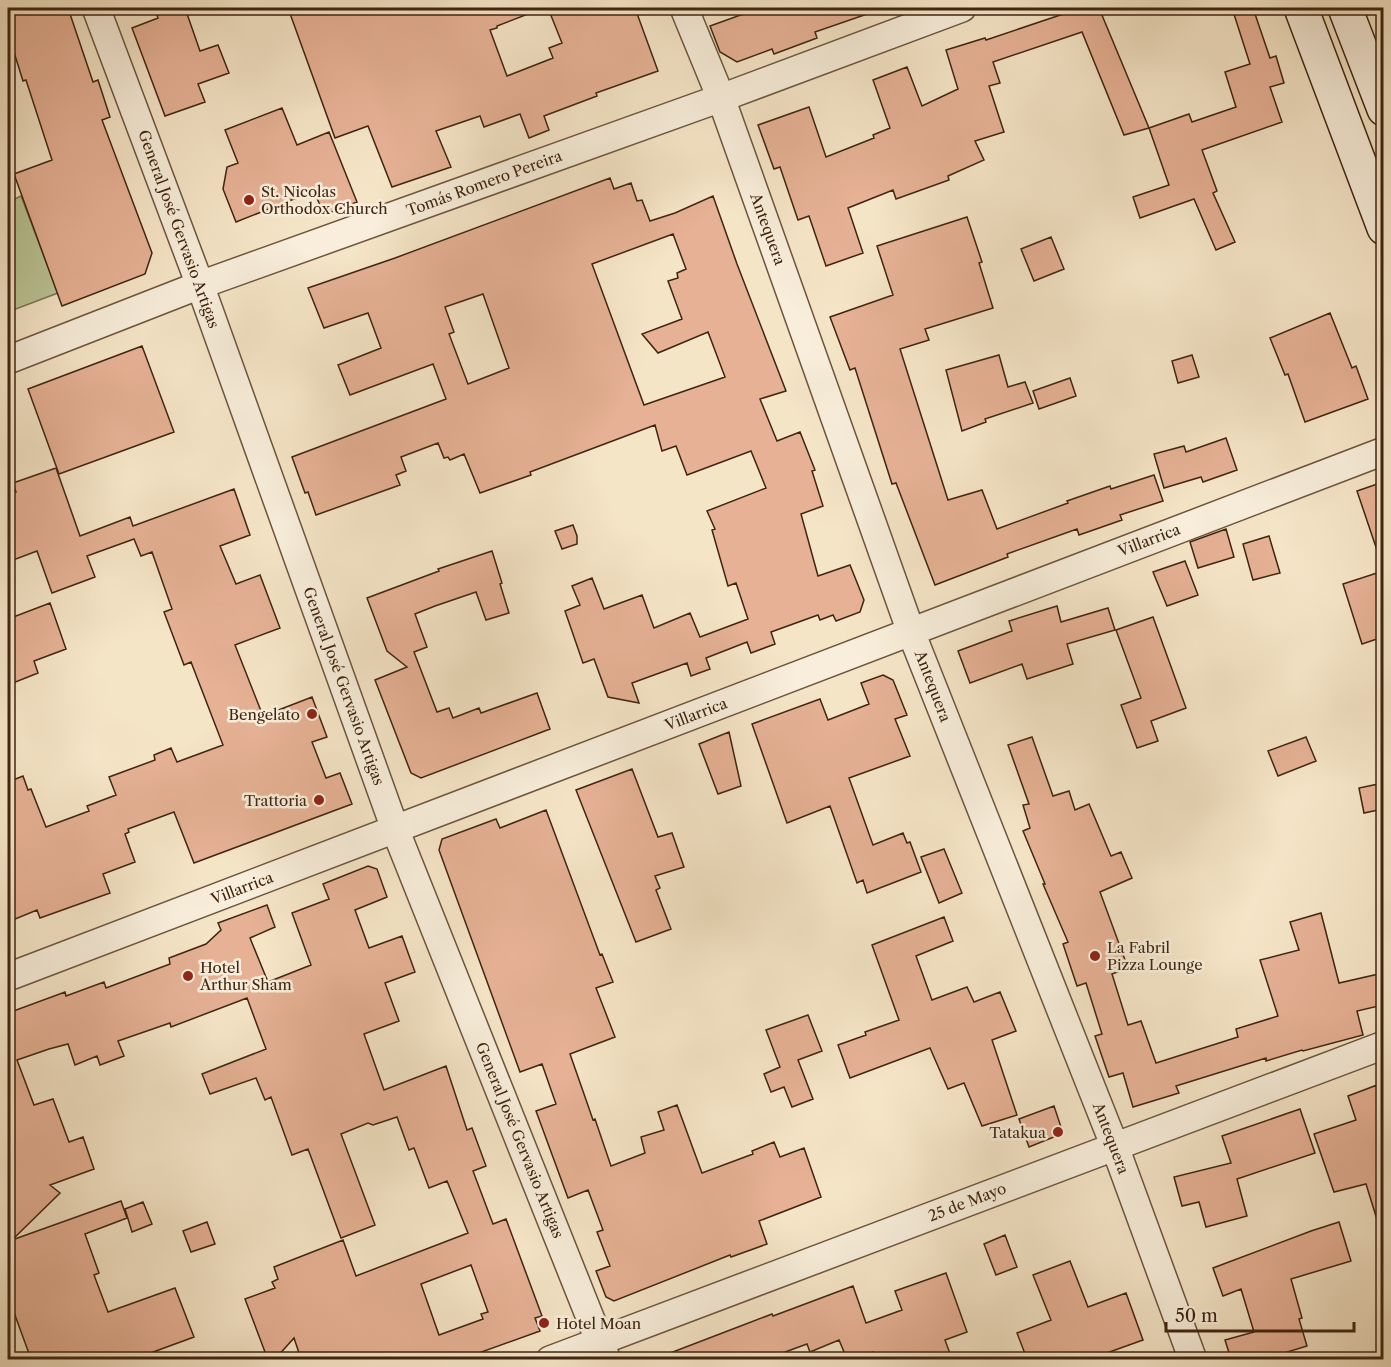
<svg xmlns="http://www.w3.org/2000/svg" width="1391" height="1367" viewBox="0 0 1391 1367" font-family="'Libre Caslon Text',serif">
	<rect width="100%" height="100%" fill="#f5e5c7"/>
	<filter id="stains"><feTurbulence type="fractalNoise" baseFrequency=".00333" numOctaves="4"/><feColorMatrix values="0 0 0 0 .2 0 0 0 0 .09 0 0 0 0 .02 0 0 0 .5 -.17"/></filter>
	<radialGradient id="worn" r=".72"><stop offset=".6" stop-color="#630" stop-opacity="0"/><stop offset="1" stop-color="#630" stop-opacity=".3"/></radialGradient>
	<!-- green -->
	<path fill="#bac597" stroke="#7c7554" stroke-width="1.5" d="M 21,196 L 58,293 L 8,312 L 8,202 Z"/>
	<!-- building -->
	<path fill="#e6b195" stroke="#3f2510" stroke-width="1.5" fill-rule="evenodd" d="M 8,8 L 68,8 L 93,82 L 98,80 L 110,117 L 102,120 L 152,253 L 145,274 L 62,306 L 14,174 L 52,160 L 26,80 L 23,81 L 8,33 Z
		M 154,8 L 185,8 L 200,51 L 218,45 L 229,73 L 198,84 L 205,102 L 165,116 L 132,28 L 158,18 Z
		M 288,8 L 541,8 L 541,9 L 497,26 L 497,28 L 490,30 L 507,76 L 553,58 L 549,48 L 562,43 L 548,8 L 635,8 L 658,71 L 596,93 L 597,96 L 544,116 L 549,130 L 529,138 L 520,114 L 484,127 L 480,116 L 436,131 L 451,167 L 392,187 L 368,126 L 335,138 Z
		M 760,8 L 876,8 L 876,11 L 815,32 L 817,38 L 774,54 L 772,49 L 737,62 L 720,52 L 710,26 Z
		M 1081,8 L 1099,8 L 1149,128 L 1124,135 L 1082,32 L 993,62 L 1000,83 L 989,86 L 1004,132 L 975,141 L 984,160 L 948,176 L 949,180 L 896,199 L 893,190 L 848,208 L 863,253 L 826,266 L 809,216 L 798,220 L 780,167 L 774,169 L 758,125 L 809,107 L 826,157 L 874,138 L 873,135 L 890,128 L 873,80 L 907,67 L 922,106 L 958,89 L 946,50 L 985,38 L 986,40 Z
		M 1232,8 L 1253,8 L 1270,58 L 1276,56 L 1284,83 L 1270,87 L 1282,122 L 1202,150 L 1217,191 L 1213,193 L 1235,242 L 1216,250 L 1194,199 L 1140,218 L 1133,197 L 1169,185 L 1149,128 L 1189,114 L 1192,122 L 1236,107 L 1225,72 L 1250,64 Z
		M 282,108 L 297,145 L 329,132 L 357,202 L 324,215 L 314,191 L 236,222 L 223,189 L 227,167 L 238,163 L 225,130 Z
		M 610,178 L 614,189 L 631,183 L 637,201 L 642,200 L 650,221 L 675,213 L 713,196 L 737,264 L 786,391 L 760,399 L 777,441 L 800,432 L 815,470 L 812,471 L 823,506 L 801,514 L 818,576 L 850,565 L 864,600 L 860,612 L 836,621 L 833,615 L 820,620 L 818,615 L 771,632 L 775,644 L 751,653 L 747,642 L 706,658 L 710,669 L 691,676 L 687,663 L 632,683 L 639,703 L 608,697 L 594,659 L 583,663 L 565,611 L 580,605 L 572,586 L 592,578 L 604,609 L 642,595 L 654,628 L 690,613 L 700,637 L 748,619 L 736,583 L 728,586 L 712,530 L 715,529 L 707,511 L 766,488 L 751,451 L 687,475 L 676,446 L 662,451 L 655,425 L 530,472 L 531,475 L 480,493 L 464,454 L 450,460 L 448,457 L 444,458 L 438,443 L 401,457 L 406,471 L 396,475 L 400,485 L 316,515 L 308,492 L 305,493 L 292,457 L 446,399 L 433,364 L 350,395 L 338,365 L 381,348 L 368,313 L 324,328 L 308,288 L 395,258 ZM 673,234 L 686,269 L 677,273 L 678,278 L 668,281 L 682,319 L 642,334 L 658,353 L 708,332 L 725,377 L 644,405 L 592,264 ZM 483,294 L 509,368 L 468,384 L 449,334 L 454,332 L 445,307 Z
		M 967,217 L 982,262 L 979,263 L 993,308 L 925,329 L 929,340 L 900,349 L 948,500 L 982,490 L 997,529 L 1068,503 L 1067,501 L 1110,486 L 1111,489 L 1154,475 L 1163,501 L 1120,515 L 1122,520 L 1079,535 L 1077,529 L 1007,554 L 1008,557 L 935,585 L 896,483 L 892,484 L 855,368 L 850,370 L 830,317 L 893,295 L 877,246 Z
		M 1051,237 L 1064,269 L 1034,281 L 1021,249 Z
		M 1330,313 L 1352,368 L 1356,366 L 1368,399 L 1305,422 L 1288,374 L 1285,375 L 1270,338 Z
		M 142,346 L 174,432 L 59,474 L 28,389 Z
		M 999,355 L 1008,387 L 1025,382 L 1033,403 L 985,419 L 986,422 L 962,431 L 946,370 Z
		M 1192,355 L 1199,377 L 1178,383 L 1172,361 Z
		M 1070,378 L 1076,396 L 1039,409 L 1033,391 Z
		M 1226,438 L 1237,470 L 1203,482 L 1201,477 L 1164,488 L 1154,454 L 1184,446 L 1186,452 Z
		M 56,468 L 80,536 L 130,517 L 133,526 L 234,489 L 250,535 L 220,546 L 236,584 L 260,575 L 280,628 L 235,645 L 263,716 L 312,697 L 327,737 L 312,742 L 326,778 L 340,773 L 352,804 L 194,863 L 174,812 L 128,829 L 129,832 L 125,834 L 135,862 L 103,874 L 110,893 L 40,918 L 37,910 L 8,922 L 8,782 L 23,776 L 28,790 L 31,789 L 46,827 L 89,811 L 87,806 L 116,795 L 109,777 L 155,760 L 154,755 L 171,748 L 177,762 L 223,745 L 191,662 L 184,665 L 164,612 L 172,609 L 152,552 L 141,556 L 134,539 L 87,556 L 95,577 L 52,593 L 37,551 L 8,562 L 8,495 L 16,492 L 13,483 Z
		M 1383,482 L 1383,558 L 1380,559 L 1357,491 Z
		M 573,525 L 577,536 L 577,544 L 562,549 L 555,531 Z
		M 1226,529 L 1234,557 L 1198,568 L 1190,542 Z
		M 1269,536 L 1280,573 L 1253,580 L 1243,544 Z
		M 492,551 L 502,583 L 500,584 L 509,613 L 486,620 L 476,592 L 435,606 L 415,614 L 427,647 L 414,652 L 437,712 L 449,708 L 453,718 L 479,708 L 481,713 L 537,693 L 550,729 L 421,778 L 411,773 L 375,680 L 407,667 L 387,651 L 367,598 L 439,571 L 438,569 Z
		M 1185,561 L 1198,595 L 1167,606 L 1153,572 Z
		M 1383,571 L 1383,637 L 1362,644 L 1343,584 Z
		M 50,603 L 66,649 L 34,661 L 38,673 L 8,685 L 8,619 Z
		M 1057,606 L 1061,622 L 1108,608 L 1115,630 L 1067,644 L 1073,664 L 1027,679 L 1022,664 L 970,683 L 958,651 L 1012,631 L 1009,621 Z
		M 1153,617 L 1186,708 L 1151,721 L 1158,741 L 1137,748 L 1121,705 L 1141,698 L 1116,630 Z
		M 883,675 L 893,680 L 907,715 L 895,719 L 910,756 L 849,778 L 873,845 L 903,833 L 907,843 L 910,842 L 921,872 L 867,893 L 863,880 L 857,883 L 830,806 L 787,823 L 752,724 L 820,699 L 828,720 L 869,704 L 861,683 Z
		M 729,732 L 741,786 L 718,794 L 699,744 Z
		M 1032,737 L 1053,796 L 1069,791 L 1075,810 L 1089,804 L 1111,856 L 1121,852 L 1132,878 L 1100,892 L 1128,968 L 1112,974 L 1128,1025 L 1141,1021 L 1156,1063 L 1238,1037 L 1236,1029 L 1278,1016 L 1260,960 L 1299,950 L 1290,922 L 1321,913 L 1339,983 L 1383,973 L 1383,1005 L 1357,1011 L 1363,1035 L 1303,1051 L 1302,1050 L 1266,1061 L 1266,1058 L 1176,1086 L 1179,1093 L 1133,1107 L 1123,1073 L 1109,1077 L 1095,1036 L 1102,1034 L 1086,983 L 1077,986 L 1063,944 L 1068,942 L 1043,884 L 1045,884 L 1023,831 L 1030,828 L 1023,805 L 1029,804 L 1008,745 Z
		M 1306,737 L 1316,761 L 1278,776 L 1268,751 Z
		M 632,769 L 658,837 L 672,833 L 684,867 L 655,876 L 660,888 L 656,890 L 671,929 L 636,942 L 576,790 Z
		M 1383,783 L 1383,809 L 1364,813 L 1359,788 Z
		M 546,810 L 600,955 L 602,954 L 613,982 L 596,988 L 615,1037 L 570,1054 L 584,1094 L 593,1120 L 595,1119 L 611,1166 L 645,1153 L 641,1137 L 664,1130 L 658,1112 L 677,1105 L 702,1173 L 753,1154 L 752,1151 L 774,1142 L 780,1157 L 804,1148 L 821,1197 L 759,1221 L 767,1244 L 731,1257 L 730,1255 L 614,1301 L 606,1297 L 596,1271 L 610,1266 L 597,1232 L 603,1230 L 588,1190 L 568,1198 L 536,1111 L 556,1104 L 542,1064 L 520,1072 L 439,850 L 442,839 L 496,819 L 500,828 Z
		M 944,849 L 962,893 L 939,903 L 921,857 Z
		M 368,866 L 377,869 L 387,897 L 355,910 L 369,948 L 402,936 L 415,972 L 385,983 L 399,1021 L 364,1034 L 384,1090 L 446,1066 L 467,1130 L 472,1128 L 486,1166 L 473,1171 L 493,1224 L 506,1219 L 542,1316 L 535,1318 L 540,1331 L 462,1359 L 301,1359 L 294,1338 L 276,1358 L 265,1352 L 245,1299 L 275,1288 L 272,1282 L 278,1279 L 274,1267 L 343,1240 L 356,1276 L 468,1233 L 447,1181 L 429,1188 L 414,1148 L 409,1150 L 397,1117 L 373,1125 L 368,1123 L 341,1134 L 375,1225 L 341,1238 L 308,1149 L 292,1155 L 271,1097 L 265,1100 L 256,1078 L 210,1094 L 202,1074 L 266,1049 L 247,998 L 171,1027 L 170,1023 L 118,1041 L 124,1056 L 100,1065 L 97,1056 L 75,1065 L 68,1044 L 49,1049 L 17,1060 L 34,1105 L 53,1099 L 69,1142 L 83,1137 L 94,1169 L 50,1185 L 60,1193 L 12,1240 L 121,1201 L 127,1218 L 85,1234 L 99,1273 L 94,1275 L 108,1312 L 175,1288 L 194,1337 L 145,1355 L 147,1359 L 31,1359 L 8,1296 L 8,1013 L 65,992 L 66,996 L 104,982 L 106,988 L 170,964 L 169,958 L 206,944 L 221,930 L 218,923 L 267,905 L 275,927 L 250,938 L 268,982 L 311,965 L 292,913 L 329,899 L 323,884 ZM 471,1265 L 488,1312 L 481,1314 L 483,1319 L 439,1335 L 421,1284 Z
		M 944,917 L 953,941 L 916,956 L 932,1000 L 967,987 L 974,1002 L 1000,992 L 1016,1031 L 992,1040 L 1017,1115 L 982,1126 L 964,1083 L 948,1089 L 930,1048 L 850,1078 L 838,1045 L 866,1035 L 865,1032 L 899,1020 L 872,945 Z
		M 808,1015 L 822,1051 L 798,1060 L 813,1099 L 792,1107 L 784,1087 L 771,1092 L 764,1074 L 780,1067 L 766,1030 Z
		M 1377,1085 L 1383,1102 L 1383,1225 L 1379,1226 L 1366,1184 L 1334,1192 L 1314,1134 L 1356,1120 L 1348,1096 Z
		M 1054,1106 L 1061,1127 L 1059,1135 L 1029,1147 L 1019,1119 Z
		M 1300,1109 L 1315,1153 L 1237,1179 L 1247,1216 L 1206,1227 L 1199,1202 L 1182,1206 L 1174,1177 L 1231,1163 L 1222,1136 Z
		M 143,1202 L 152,1224 L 132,1232 L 125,1209 Z
		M 207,1222 L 215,1244 L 191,1252 L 183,1231 Z
		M 1339,1222 L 1351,1261 L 1291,1279 L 1302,1318 L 1299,1319 L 1307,1346 L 1264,1359 L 1231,1359 L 1225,1340 L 1254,1332 L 1241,1289 L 1223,1296 L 1213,1268 L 1311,1231 Z
		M 1005,1235 L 1017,1267 L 996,1275 L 984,1244 Z
		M 1070,1261 L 1088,1307 L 1126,1293 L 1143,1340 L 1090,1359 L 1027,1359 L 1017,1333 L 1051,1320 L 1033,1275 Z
		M 946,1273 L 967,1332 L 945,1340 L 952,1359 L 875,1359 L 873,1352 L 855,1359 L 847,1359 L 839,1340 L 810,1352 L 807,1344 L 766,1359 L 657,1359 L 657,1358 L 738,1327 L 772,1314 L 773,1316 L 853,1286 L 866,1323 L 902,1310 L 895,1291 Z"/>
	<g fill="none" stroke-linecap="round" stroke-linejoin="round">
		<defs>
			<path id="street" d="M 96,8 L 200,285 L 395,829 L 607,1360
				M 684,8 L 721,98 L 911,632 L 1115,1147 L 1193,1360
				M 8,360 L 200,285 L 721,98 L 962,8
				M 8,977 L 1384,451
				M 550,1360 L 1384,1045"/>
			<path id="secondary" d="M 1301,8 L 1384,228
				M 1345,8 L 1384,109"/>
		</defs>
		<!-- street casing -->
		<use href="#street" stroke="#6c553e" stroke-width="30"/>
		<!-- secondary casing -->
		<use href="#secondary" stroke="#3f2510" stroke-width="36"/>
		<!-- street -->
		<use href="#street" stroke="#f8eedb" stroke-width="27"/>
		<!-- secondary -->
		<use href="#secondary" stroke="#f8eedb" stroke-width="33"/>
	</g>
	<!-- markers -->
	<g fill="#8f2418" stroke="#f8eedb" stroke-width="2">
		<circle cx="249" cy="200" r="6"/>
		<circle cx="312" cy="714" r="6"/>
		<circle cx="319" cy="800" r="6"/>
		<circle cx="1095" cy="956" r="6"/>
		<circle cx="188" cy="976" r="6"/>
		<circle cx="1058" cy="1132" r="6"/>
		<circle cx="544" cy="1323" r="6"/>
	</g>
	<g text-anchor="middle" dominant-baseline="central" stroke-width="5" stroke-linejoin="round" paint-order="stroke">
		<!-- street labels -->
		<g font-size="15" fill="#3f2510" stroke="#f8eedb">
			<text transform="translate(484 183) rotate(-20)">Tomás Romero Pereira</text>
			<text transform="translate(179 229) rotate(70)">General José Gervasio Artigas</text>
			<text transform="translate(768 229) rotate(70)">Antequera</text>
			<text transform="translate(1149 540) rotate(-21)">Villarrica</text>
			<text transform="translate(344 686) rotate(70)">General José Gervasio Artigas</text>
			<text transform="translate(933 686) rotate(69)">Antequera</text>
			<text transform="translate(696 714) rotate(-21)">Villarrica</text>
			<text transform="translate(242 888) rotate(-21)">Villarrica</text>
			<text transform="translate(1111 1138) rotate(69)">Antequera</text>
			<text transform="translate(520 1140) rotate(68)">General José Gervasio Artigas</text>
			<text transform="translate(967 1202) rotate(-21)">25 de Mayo</text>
		</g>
		<!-- poi labels -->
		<g font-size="15" fill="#3f2510" stroke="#f8eedb" text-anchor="start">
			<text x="261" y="191">St. Nicolas<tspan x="261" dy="17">Orthodox Church</tspan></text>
			<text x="300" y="714" text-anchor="end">Bengelato</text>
			<text x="307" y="800" text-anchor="end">Trattoria</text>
			<text x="1107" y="947">La Fabril<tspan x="1107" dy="17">Pizza Lounge</tspan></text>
			<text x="200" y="967">Hotel<tspan x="200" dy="17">Arthur Sham</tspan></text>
			<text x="1046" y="1132" text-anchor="end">Tatakua</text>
			<text x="556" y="1323">Hotel Moan</text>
		</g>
	</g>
	<!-- margin -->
	<rect width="1391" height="1367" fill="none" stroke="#f5e5c7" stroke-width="30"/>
	<rect x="9" y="9" width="1373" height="1349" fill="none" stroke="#3f2510" stroke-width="3"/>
	<rect x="15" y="15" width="1361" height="1337" fill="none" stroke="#3f2510" stroke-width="1.5"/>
	<!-- scale -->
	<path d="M1166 1322v9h188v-9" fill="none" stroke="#3f2510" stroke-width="3"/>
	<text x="1175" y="1322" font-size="18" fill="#3f2510" stroke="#f8eedb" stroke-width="4.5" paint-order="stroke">50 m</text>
	<rect width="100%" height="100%" filter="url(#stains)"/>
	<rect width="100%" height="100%" fill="url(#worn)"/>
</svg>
